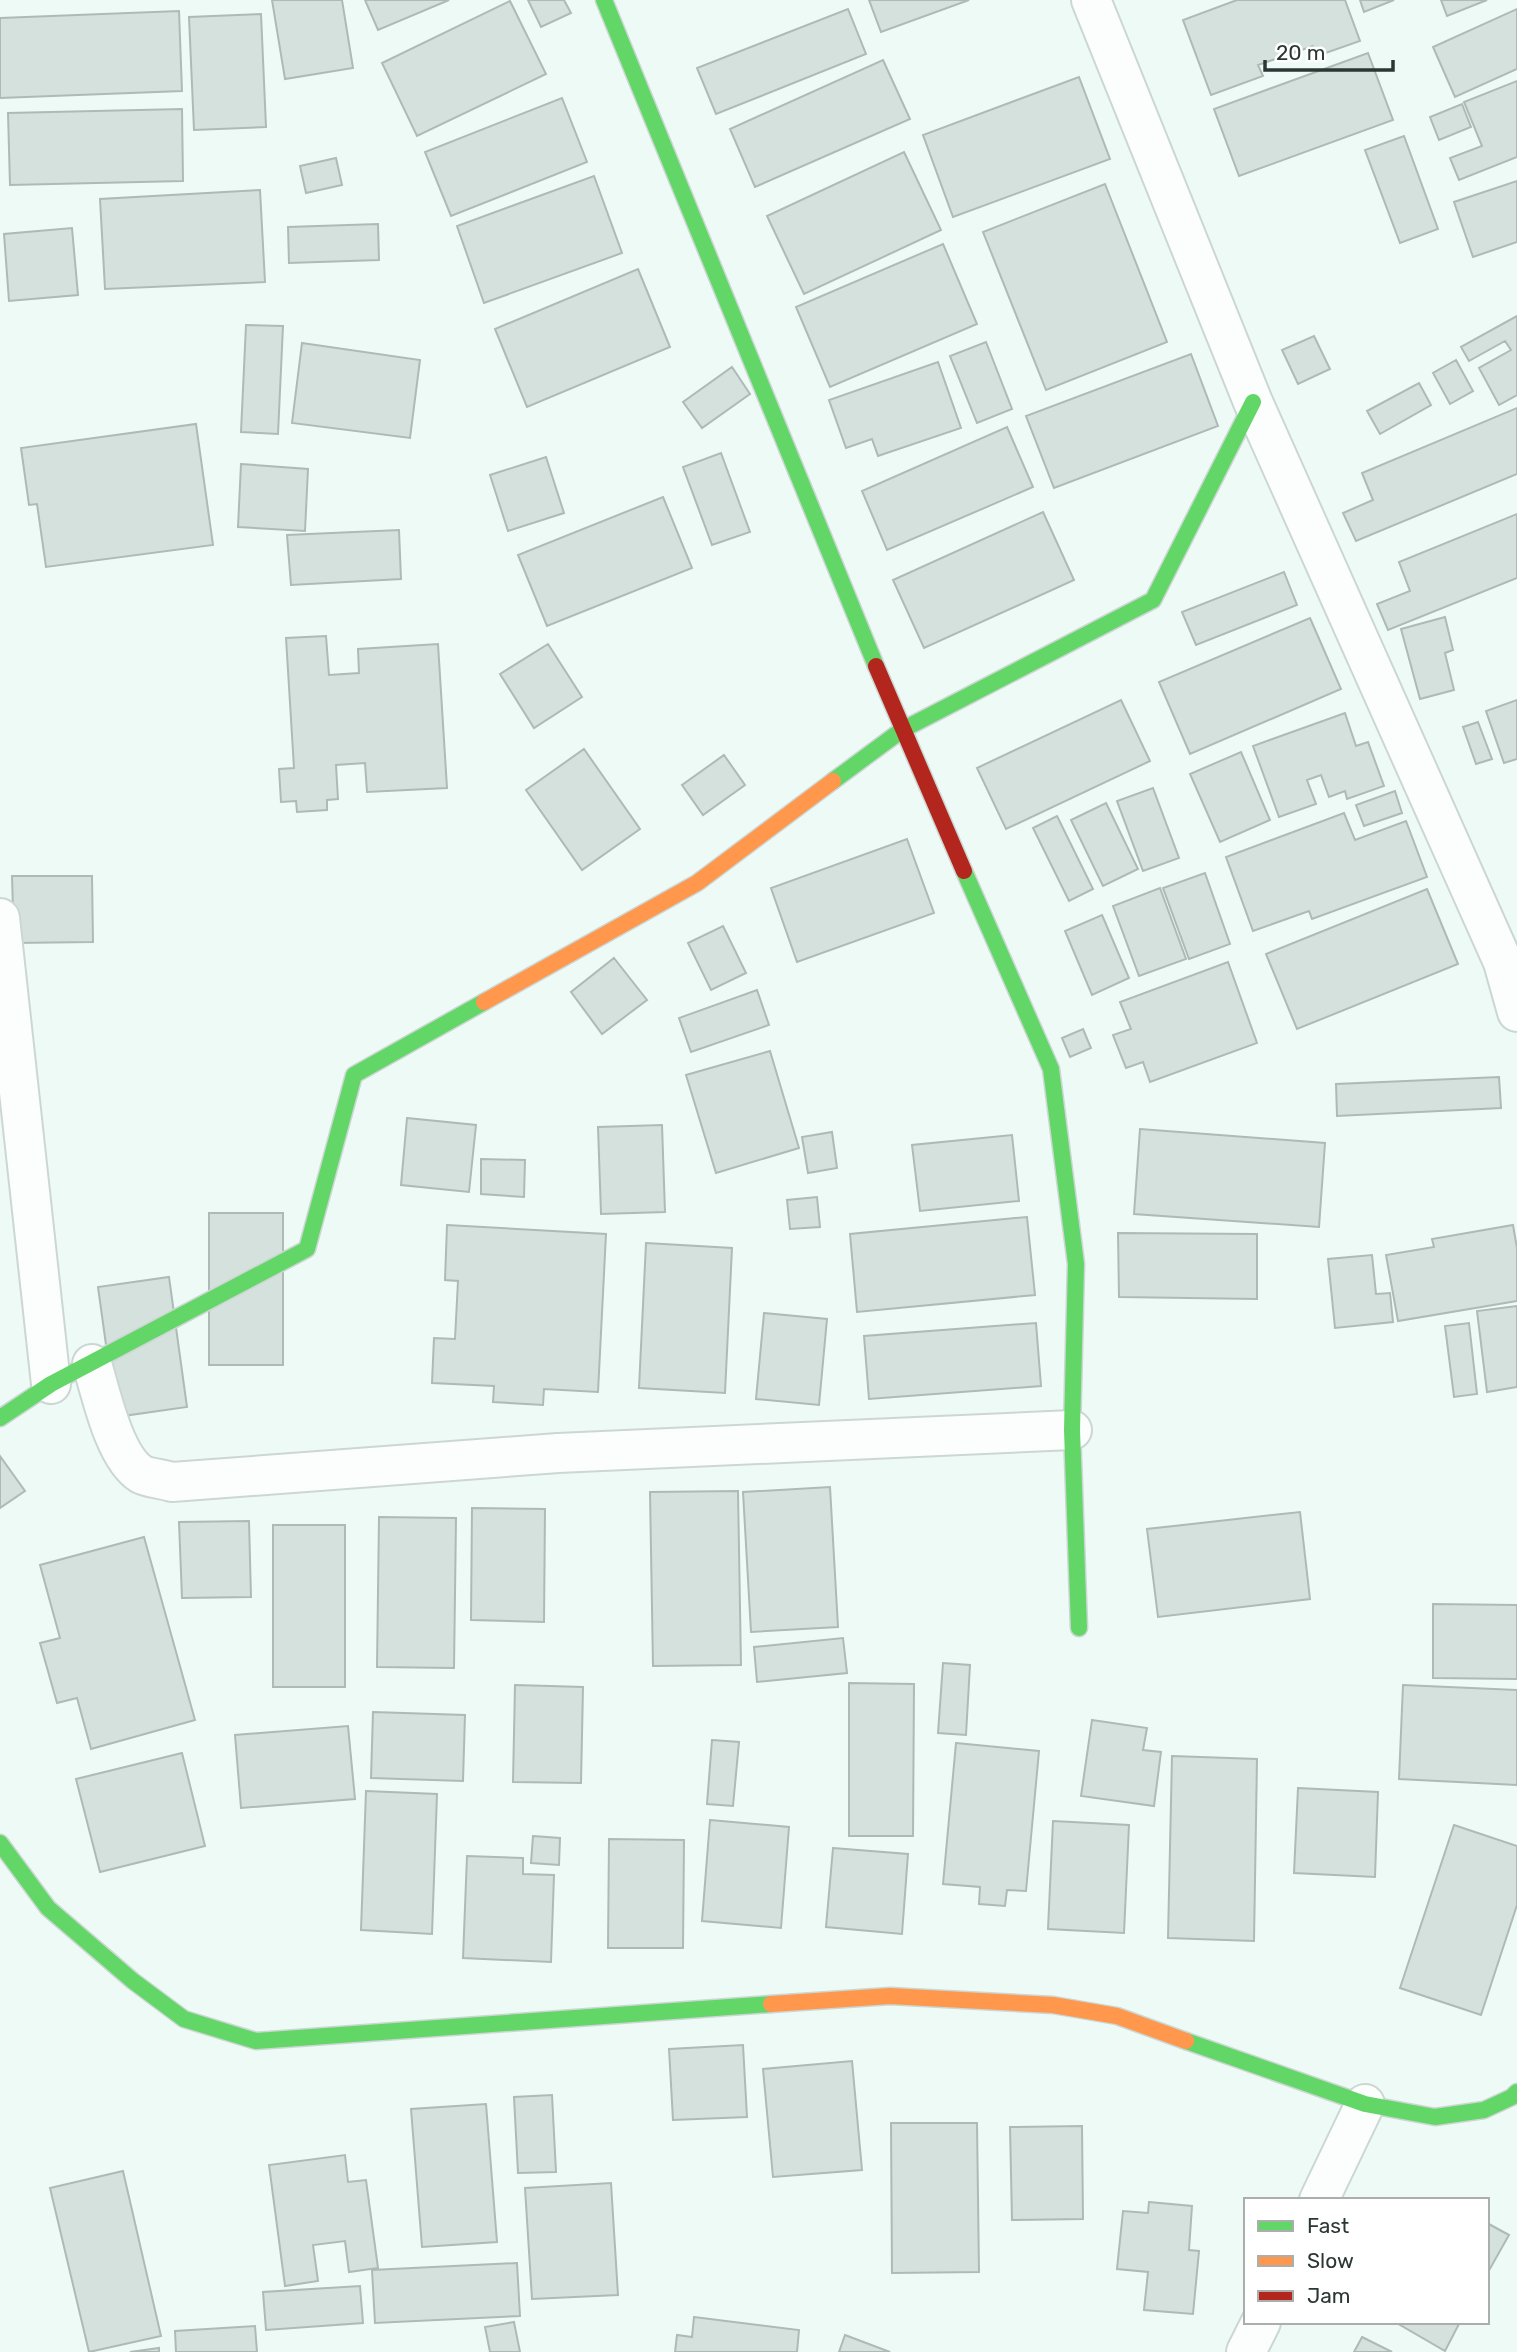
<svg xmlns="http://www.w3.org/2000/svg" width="1517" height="2352" viewBox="0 0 1517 2352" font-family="Rubik,sans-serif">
	<rect width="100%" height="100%" fill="#eefaf6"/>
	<!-- building -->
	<path fill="#d5e1dd" stroke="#afbab7" stroke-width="2" d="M 272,0 L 342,0 L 353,68 L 285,79 Z
		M 365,0 L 449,0 L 378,30 Z
		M 528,0 L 564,0 L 571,13 L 541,27 Z
		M 869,0 L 969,0 L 881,32 Z
		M 1237,0 L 1345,0 L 1360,41 L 1317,56 L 1313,46 L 1258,65 L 1263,76 L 1211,95 L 1183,20 Z
		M 1360,0 L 1394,0 L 1364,12 Z
		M 1441,0 L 1487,0 L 1447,16 Z
		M 510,1 L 546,74 L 417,136 L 382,63 Z
		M 848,9 L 866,54 L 716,114 L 697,68 Z
		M 1517,9 L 1517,69 L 1455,97 L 1433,47 Z
		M 179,11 L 182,91 L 0,98 L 0,18 Z
		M 261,14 L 266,127 L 194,130 L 189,17 Z
		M 1368,53 L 1393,120 L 1239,176 L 1214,109 Z
		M 883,60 L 910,119 L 755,187 L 730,129 Z
		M 1079,77 L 1110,159 L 953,217 L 923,135 Z
		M 1517,81 L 1517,157 L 1459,180 L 1450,158 L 1482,146 L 1464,102 Z
		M 562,98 L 587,162 L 451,216 L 425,152 Z
		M 1462,104 L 1471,127 L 1439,140 L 1430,117 Z
		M 182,109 L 183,181 L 10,185 L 8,113 Z
		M 1404,136 L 1438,229 L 1400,243 L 1365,150 Z
		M 904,152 L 941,230 L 804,294 L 767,216 Z
		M 336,158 L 342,185 L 306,193 L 300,166 Z
		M 594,176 L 622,253 L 484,303 L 457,226 Z
		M 1517,181 L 1517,242 L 1473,257 L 1454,202 Z
		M 1105,184 L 1167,342 L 1046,390 L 983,232 Z
		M 260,190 L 265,282 L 105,289 L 100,199 Z
		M 378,224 L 379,260 L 289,263 L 288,227 Z
		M 72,228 L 78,295 L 9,301 L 4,234 Z
		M 943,244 L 977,324 L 830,387 L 796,307 Z
		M 638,269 L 670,347 L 527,407 L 495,329 Z
		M 1517,316 L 1517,395 L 1499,405 L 1479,368 L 1511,350 L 1505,341 L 1469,361 L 1461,347 Z
		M 246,325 L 283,326 L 278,434 L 241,432 Z
		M 1314,336 L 1330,369 L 1298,384 L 1282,350 Z
		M 986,342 L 1012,409 L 977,423 L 950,356 Z
		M 302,343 L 420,360 L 410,438 L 292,423 Z
		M 1191,354 L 1218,426 L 1054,488 L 1026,416 Z
		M 1456,360 L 1473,391 L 1450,404 L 1433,373 Z
		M 938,362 L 961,428 L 878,456 L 872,439 L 846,448 L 829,400 Z
		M 732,367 L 750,394 L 702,428 L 683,402 Z
		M 1419,383 L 1431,405 L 1380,434 L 1367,411 Z
		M 1517,408 L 1517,474 L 1356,541 L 1343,513 L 1373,500 L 1362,473 Z
		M 196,424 L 213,545 L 46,567 L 37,504 L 29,505 L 21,448 Z
		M 1007,427 L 1033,487 L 887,550 L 862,491 Z
		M 721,453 L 750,532 L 712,545 L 683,467 Z
		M 546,457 L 564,513 L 508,531 L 490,475 Z
		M 241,464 L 308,469 L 305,531 L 238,527 Z
		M 663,497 L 692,568 L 547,626 L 518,555 Z
		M 1043,512 L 1074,580 L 924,648 L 893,580 Z
		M 1517,514 L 1517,578 L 1388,630 L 1377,604 L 1410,591 L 1399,562 Z
		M 399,530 L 401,579 L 291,585 L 287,535 Z
		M 1284,572 L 1297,605 L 1196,645 L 1182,612 Z
		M 1445,617 L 1453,650 L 1445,653 L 1454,690 L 1420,699 L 1401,629 Z
		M 1310,618 L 1341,689 L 1190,754 L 1159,682 Z
		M 326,636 L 329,675 L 359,673 L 358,649 L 438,644 L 447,788 L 367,792 L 365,763 L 336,765 L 338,799 L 327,800 L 327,810 L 297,812 L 296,801 L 281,802 L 279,769 L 294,768 L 286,638 Z
		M 548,644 L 582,697 L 534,728 L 500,674 Z
		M 1121,700 L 1150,761 L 1006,829 L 977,768 Z
		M 1517,700 L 1517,759 L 1504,763 L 1486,711 Z
		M 1345,713 L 1356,746 L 1368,742 L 1384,786 L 1347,799 L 1345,791 L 1329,797 L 1321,775 L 1307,780 L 1316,804 L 1279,817 L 1253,746 Z
		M 1478,722 L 1492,759 L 1476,764 L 1463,727 Z
		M 584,749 L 640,829 L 582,870 L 526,790 Z
		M 1241,752 L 1270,820 L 1220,842 L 1190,774 Z
		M 724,755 L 745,785 L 703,815 L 682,785 Z
		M 1153,788 L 1179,858 L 1143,871 L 1117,801 Z
		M 1395,791 L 1402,813 L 1364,826 L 1356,805 Z
		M 1106,803 L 1138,869 L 1103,886 L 1071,820 Z
		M 1344,813 L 1355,840 L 1406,821 L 1427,877 L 1312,919 L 1309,911 L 1253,931 L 1226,857 Z
		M 1057,816 L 1093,889 L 1069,901 L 1033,828 Z
		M 907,839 L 934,913 L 797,962 L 771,888 Z
		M 1205,873 L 1230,944 L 1189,959 L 1163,888 Z
		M 12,876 L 92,876 L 93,942 L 14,943 Z
		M 1160,888 L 1186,959 L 1139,976 L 1113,906 Z
		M 1427,889 L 1458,964 L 1297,1029 L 1266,954 Z
		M 1102,915 L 1129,978 L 1092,995 L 1065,931 Z
		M 723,926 L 746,973 L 711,990 L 688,943 Z
		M 614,958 L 647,1000 L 602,1034 L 571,992 Z
		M 1228,962 L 1257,1043 L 1150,1082 L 1143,1062 L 1126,1068 L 1113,1035 L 1131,1029 L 1120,1002 Z
		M 757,990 L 769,1025 L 691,1052 L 679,1018 Z
		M 1083,1029 L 1091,1048 L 1070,1057 L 1062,1038 Z
		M 770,1051 L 799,1148 L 716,1173 L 686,1075 Z
		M 1499,1077 L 1501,1108 L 1337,1116 L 1336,1084 Z
		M 407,1118 L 476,1125 L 469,1192 L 401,1185 Z
		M 662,1125 L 665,1212 L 601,1214 L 598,1127 Z
		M 1140,1129 L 1325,1143 L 1319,1227 L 1134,1214 Z
		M 832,1132 L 837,1168 L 808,1173 L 802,1137 Z
		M 1012,1135 L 1019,1201 L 920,1211 L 912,1145 Z
		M 481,1159 L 525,1160 L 524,1197 L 481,1194 Z
		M 817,1197 L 820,1227 L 790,1229 L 787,1200 Z
		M 209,1213 L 283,1213 L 283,1365 L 209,1365 Z
		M 1027,1217 L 1035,1295 L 857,1312 L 850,1234 Z
		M 447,1225 L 606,1234 L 598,1392 L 544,1389 L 543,1405 L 493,1402 L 494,1386 L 432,1383 L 434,1338 L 455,1339 L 458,1281 L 445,1280 Z
		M 1513,1225 L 1517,1248 L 1517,1301 L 1398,1321 L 1386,1255 L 1434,1247 L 1432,1239 Z
		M 1118,1233 L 1257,1234 L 1257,1299 L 1119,1297 Z
		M 646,1243 L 732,1248 L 725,1393 L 639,1388 Z
		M 1372,1255 L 1376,1294 L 1390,1293 L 1393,1322 L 1335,1328 L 1328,1259 Z
		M 169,1277 L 187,1407 L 116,1417 L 98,1287 Z
		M 1517,1306 L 1517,1387 L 1487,1392 L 1477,1311 Z
		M 764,1313 L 827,1319 L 819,1405 L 756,1399 Z
		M 1036,1323 L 1041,1386 L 869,1399 L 864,1336 Z
		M 1469,1323 L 1477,1394 L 1454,1397 L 1445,1326 Z
		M 0,1456 L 25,1491 L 0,1508 Z
		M 830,1487 L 838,1627 L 751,1632 L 743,1492 Z
		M 738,1491 L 741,1665 L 653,1666 L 650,1492 Z
		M 472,1508 L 545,1509 L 544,1622 L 471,1620 Z
		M 1300,1512 L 1310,1599 L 1158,1617 L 1147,1529 Z
		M 379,1517 L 456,1518 L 454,1668 L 377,1667 Z
		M 249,1521 L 251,1597 L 182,1598 L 179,1522 Z
		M 273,1525 L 345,1525 L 345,1687 L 273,1687 Z
		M 144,1537 L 195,1720 L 91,1749 L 77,1698 L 57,1703 L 40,1643 L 60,1638 L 40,1565 Z
		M 1433,1604 L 1517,1605 L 1517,1679 L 1433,1678 Z
		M 843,1638 L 847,1673 L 757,1682 L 754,1647 Z
		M 943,1663 L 970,1665 L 966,1735 L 938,1733 Z
		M 849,1683 L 914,1684 L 913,1836 L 849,1836 Z
		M 515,1685 L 583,1687 L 581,1783 L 513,1782 Z
		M 1403,1685 L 1517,1690 L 1517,1785 L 1399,1779 Z
		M 373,1712 L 465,1715 L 463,1781 L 371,1778 Z
		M 1092,1720 L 1147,1728 L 1143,1750 L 1161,1752 L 1154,1806 L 1081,1796 Z
		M 348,1726 L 355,1799 L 241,1808 L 235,1735 Z
		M 712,1740 L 739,1742 L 733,1806 L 707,1804 Z
		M 956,1743 L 1039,1751 L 1026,1891 L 1007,1890 L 1005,1906 L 979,1904 L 980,1887 L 943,1884 Z
		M 182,1753 L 205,1846 L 100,1872 L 76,1779 Z
		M 1172,1756 L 1257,1759 L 1254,1941 L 1168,1938 Z
		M 1298,1788 L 1378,1792 L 1375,1877 L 1294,1873 Z
		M 366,1791 L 437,1794 L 432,1934 L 361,1930 Z
		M 710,1820 L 789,1827 L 781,1928 L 702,1921 Z
		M 1053,1821 L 1129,1825 L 1124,1933 L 1048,1929 Z
		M 1454,1825 L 1517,1846 L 1517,1905 L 1481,2015 L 1400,1988 Z
		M 533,1836 L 560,1838 L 559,1865 L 531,1863 Z
		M 609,1839 L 684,1840 L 683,1948 L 608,1948 Z
		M 833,1848 L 908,1854 L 902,1934 L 826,1927 Z
		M 467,1856 L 523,1858 L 523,1874 L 554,1875 L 551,1962 L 463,1958 Z
		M 743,2045 L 747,2117 L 673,2120 L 669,2049 Z
		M 852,2061 L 862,2170 L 773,2177 L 763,2069 Z
		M 552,2095 L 556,2172 L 518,2173 L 514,2097 Z
		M 486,2104 L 497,2242 L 422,2247 L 411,2109 Z
		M 891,2123 L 977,2123 L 979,2272 L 892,2273 Z
		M 1082,2126 L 1083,2219 L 1012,2220 L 1010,2127 Z
		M 345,2155 L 348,2182 L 366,2180 L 378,2268 L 349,2272 L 345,2241 L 313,2245 L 318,2281 L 285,2286 L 269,2165 Z
		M 123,2171 L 161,2336 L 89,2352 L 50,2188 Z
		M 611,2183 L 618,2295 L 532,2299 L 525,2188 Z
		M 1149,2202 L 1192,2206 L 1189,2250 L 1199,2251 L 1193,2314 L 1144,2310 L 1148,2272 L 1117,2269 L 1123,2211 L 1148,2213 Z
		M 1487,2223 L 1509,2235 L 1487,2274 Z
		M 517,2263 L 520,2316 L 375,2323 L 372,2270 Z
		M 360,2286 L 363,2323 L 266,2330 L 263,2292 Z
		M 694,2317 L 799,2330 L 797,2352 L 675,2352 L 677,2335 L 692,2337 Z
		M 514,2322 L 520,2352 L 490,2352 L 485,2327 Z
		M 1395,2322 L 1460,2322 L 1445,2351 Z
		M 255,2326 L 257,2352 L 176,2352 L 175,2331 Z
		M 845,2335 L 890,2352 L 839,2352 Z
		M 1362,2337 L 1392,2352 L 1354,2352 Z
		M 159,2348 L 159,2352 L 130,2352 Z"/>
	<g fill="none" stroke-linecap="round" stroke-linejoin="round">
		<defs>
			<path id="street" d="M 1091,0 L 1253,402 L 1503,962 L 1517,1012
				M 0,918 L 51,1384
				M 92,1364 C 101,1393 114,1457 141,1474 C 148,1478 163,1479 172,1482 L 558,1453 L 1072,1430
				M 1319,2200 L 1365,2104
				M 1246,2352 L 1261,2322"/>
			<path id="fast" d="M 604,0 L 876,666
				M 833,781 L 902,730 L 1153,600 L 1253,402
				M 964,871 L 1051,1069 L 1076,1264 L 1072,1430 L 1079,1628
				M 0,1418 L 51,1384 L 307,1249 L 354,1075 L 484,1002
				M 0,1843 L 48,1908 L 133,1981 L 184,2019 L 256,2041 L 771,2004
				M 1186,2041 L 1365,2104 L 1435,2117 L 1484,2110 L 1512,2097 L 1517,2092"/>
			<path id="slow" d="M 484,1002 L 697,883 L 833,781
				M 771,2004 L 890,1996 L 1053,2005 L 1117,2016 L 1186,2041"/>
			<path id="jam" d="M 876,666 L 964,871"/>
		</defs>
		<!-- street casing -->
		<use href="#street" stroke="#ccd7d4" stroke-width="42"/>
		<!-- fast casing -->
		<use href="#fast" stroke="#ccd7d4" stroke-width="19"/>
		<!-- slow casing -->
		<use href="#slow" stroke="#ccd7d4" stroke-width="19"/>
		<!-- jam casing -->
		<use href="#jam" stroke="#ccd7d4" stroke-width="19"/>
		<!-- street -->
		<use href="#street" stroke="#fcfefe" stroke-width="38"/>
		<!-- fast -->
		<use href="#fast" stroke="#63d668" stroke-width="16"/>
		<!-- slow -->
		<use href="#slow" stroke="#ff974d" stroke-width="16"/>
		<!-- jam -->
		<use href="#jam" stroke="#b3261e" stroke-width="16"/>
	</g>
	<!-- legend -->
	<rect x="1244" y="2198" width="245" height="126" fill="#ffffff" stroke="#aaafae" stroke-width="2"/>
	<rect x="1258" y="2221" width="35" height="10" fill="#63d668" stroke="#aaafae" stroke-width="2"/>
	<text x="1307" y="2233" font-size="21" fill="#2a3734">Fast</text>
	<rect x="1258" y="2256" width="35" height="10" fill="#ff974d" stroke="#aaafae" stroke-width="2"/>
	<text x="1307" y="2268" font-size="21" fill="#2a3734">Slow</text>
	<rect x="1258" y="2291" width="35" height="10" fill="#b3261e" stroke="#aaafae" stroke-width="2"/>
	<text x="1307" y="2303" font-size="21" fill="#2a3734">Jam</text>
	<!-- scale -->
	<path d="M1265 60v10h128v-10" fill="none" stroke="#2a3734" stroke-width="3.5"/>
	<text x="1276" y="60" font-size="21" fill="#2a3734" stroke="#ffffff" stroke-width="5" paint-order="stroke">20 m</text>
</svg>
